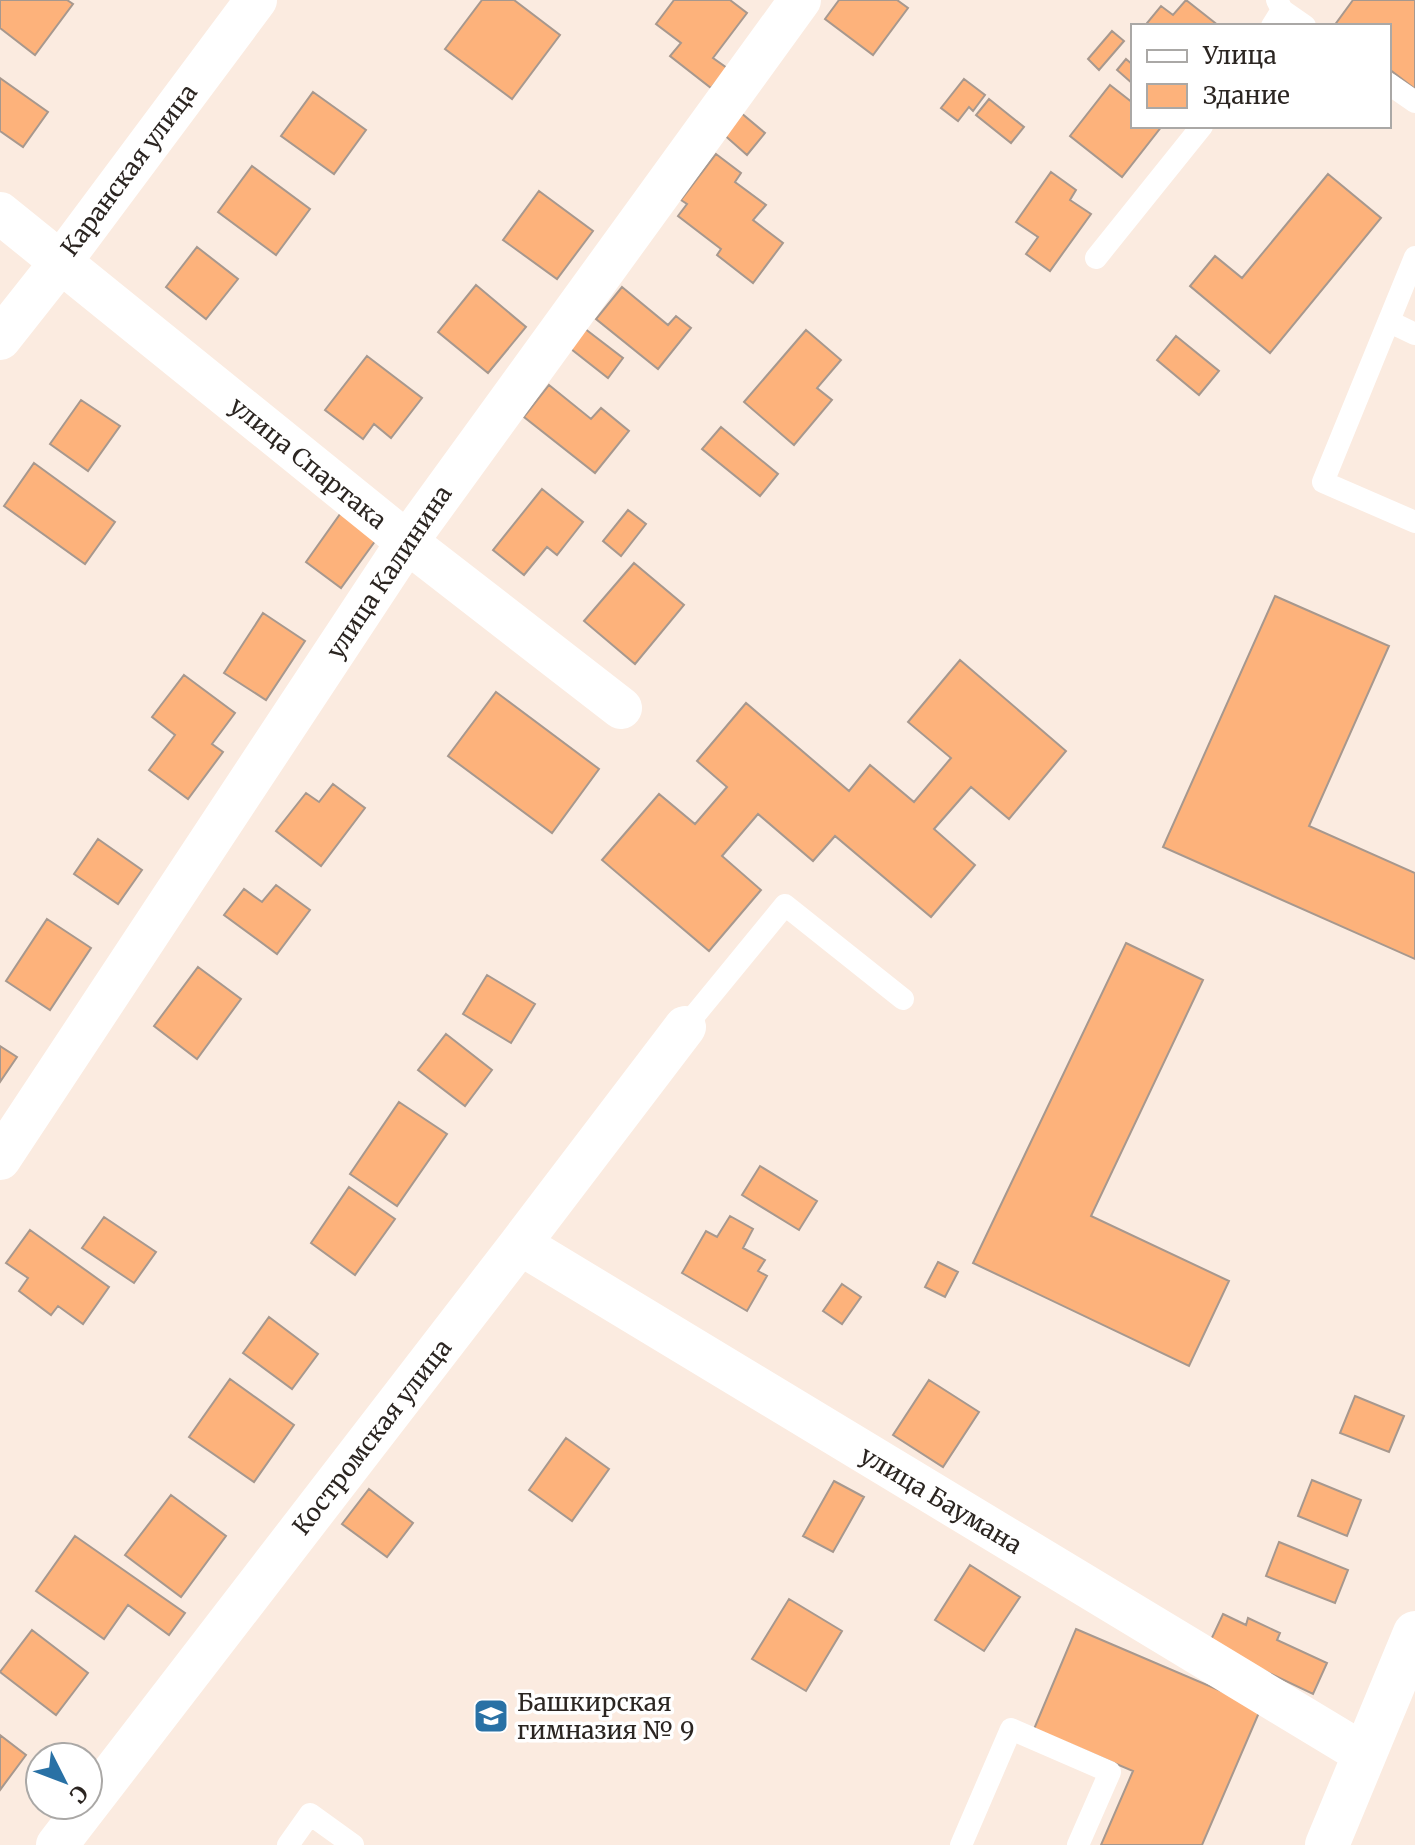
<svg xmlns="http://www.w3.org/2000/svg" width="1415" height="1845" viewBox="0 0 1415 1845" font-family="Merriweather,serif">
	<rect width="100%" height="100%" fill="#fbebe0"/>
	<!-- building -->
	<path fill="#fdb27b" stroke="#a7988e" stroke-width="2" d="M 0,0 L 67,0 L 73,4 L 35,55 L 0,28 Z
		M 482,0 L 514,0 L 560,35 L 512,99 L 445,49 Z
		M 674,0 L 730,0 L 747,13 L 713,58 L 727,68 L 711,88 L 670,56 L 681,43 L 656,24 Z
		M 839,0 L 897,0 L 908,8 L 873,55 L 825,19 Z
		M 1186,0 L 1219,26 L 1151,26 L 1147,23 L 1161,6 L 1173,15 Z
		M 1353,0 L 1415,0 L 1415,89 L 1389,69 L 1389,26 L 1334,26 Z
		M 1112,31 L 1124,41 L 1099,70 L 1088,59 Z
		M 1126,59 L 1133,65 L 1133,84 L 1117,70 Z
		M 0,78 L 48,112 L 23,147 L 0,131 Z
		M 964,79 L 985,95 L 973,111 L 969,107 L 958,121 L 941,108 Z
		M 1110,85 L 1133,103 L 1133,126 L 1162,126 L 1122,177 L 1070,136 Z
		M 313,92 L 366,130 L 334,174 L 281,136 Z
		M 989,99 L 1024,127 L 1011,143 L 976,115 Z
		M 740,112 L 765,133 L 747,155 L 722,133 Z
		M 716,154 L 741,173 L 735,182 L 766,205 L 753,220 L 783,243 L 753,283 L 717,255 L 721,249 L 678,216 L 687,204 L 681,200 Z
		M 252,166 L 310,209 L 276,255 L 218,212 Z
		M 1051,172 L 1076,190 L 1070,200 L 1091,214 L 1050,271 L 1026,254 L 1038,237 L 1016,222 Z
		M 1328,174 L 1381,218 L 1270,353 L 1190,286 L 1215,256 L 1242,278 Z
		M 539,191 L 593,231 L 557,279 L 503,240 Z
		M 197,247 L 238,279 L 206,319 L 166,287 Z
		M 476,285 L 526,327 L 488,373 L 438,332 Z
		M 622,287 L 668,325 L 676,316 L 691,328 L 658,369 L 596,319 Z
		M 580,325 L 623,358 L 608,378 L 566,345 Z
		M 806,330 L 841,360 L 817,388 L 832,400 L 794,445 L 744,402 Z
		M 1176,336 L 1219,371 L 1199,395 L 1157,360 Z
		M 367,356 L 422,398 L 391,438 L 374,424 L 363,439 L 325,410 Z
		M 549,385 L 591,419 L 601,408 L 629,431 L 595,473 L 524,417 Z
		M 81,400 L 120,426 L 88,471 L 50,444 Z
		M 721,427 L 778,474 L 760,496 L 702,449 Z
		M 34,463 L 115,522 L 85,564 L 4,506 Z
		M 542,489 L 583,522 L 557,555 L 547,547 L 524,575 L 493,550 Z
		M 345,507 L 381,533 L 341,588 L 306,562 Z
		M 628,510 L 646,524 L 621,556 L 603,541 Z
		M 634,563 L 684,605 L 635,664 L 584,621 Z
		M 1275,596 L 1389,646 L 1309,826 L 1415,873 L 1415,959 L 1163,847 Z
		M 263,613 L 305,641 L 266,700 L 224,673 Z
		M 960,660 L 1066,751 L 1009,819 L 971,787 L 934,829 L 975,865 L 931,917 L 835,836 L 813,861 L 758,814 L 722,856 L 761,890 L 709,951 L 602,860 L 659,794 L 695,824 L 727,787 L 697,761 L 746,703 L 849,791 L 870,765 L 914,802 L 951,758 L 908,722 Z
		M 184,675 L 235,713 L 212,744 L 223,752 L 188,799 L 149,770 L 175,735 L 152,717 Z
		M 496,692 L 599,769 L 552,833 L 448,756 Z
		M 333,784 L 365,808 L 321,866 L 276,831 L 306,793 L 319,802 Z
		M 98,839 L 142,870 L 118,904 L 74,874 Z
		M 276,885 L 310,910 L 277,954 L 224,915 L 244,889 L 262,902 Z
		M 47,919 L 91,948 L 50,1010 L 6,981 Z
		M 1126,943 L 1203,980 L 1091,1216 L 1229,1281 L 1189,1366 L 973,1263 Z
		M 198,967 L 241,999 L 197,1059 L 154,1026 Z
		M 487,975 L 535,1004 L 511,1043 L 463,1014 Z
		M 446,1034 L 492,1070 L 465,1106 L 418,1070 Z
		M 0,1046 L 17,1057 L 0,1082 Z
		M 399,1102 L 447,1134 L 397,1206 L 350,1174 Z
		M 760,1166 L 817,1201 L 799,1230 L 742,1195 Z
		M 349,1187 L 395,1219 L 355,1275 L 311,1243 Z
		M 730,1216 L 753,1229 L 743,1248 L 765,1260 L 758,1271 L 767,1276 L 747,1311 L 682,1273 L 706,1231 L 717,1237 Z
		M 104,1217 L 156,1252 L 134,1283 L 82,1248 Z
		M 30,1230 L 109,1287 L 83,1324 L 58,1306 L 51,1315 L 19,1291 L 28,1278 L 6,1263 Z
		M 938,1262 L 958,1272 L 945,1297 L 925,1287 Z
		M 842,1284 L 861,1297 L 842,1324 L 823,1311 Z
		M 269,1317 L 318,1354 L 292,1389 L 243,1353 Z
		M 230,1379 L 294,1425 L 254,1482 L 189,1437 Z
		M 929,1380 L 979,1412 L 943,1467 L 893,1435 Z
		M 1355,1396 L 1404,1416 L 1389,1452 L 1340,1433 Z
		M 566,1438 L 609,1469 L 572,1521 L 529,1490 Z
		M 1312,1480 L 1361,1500 L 1347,1536 L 1298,1516 Z
		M 834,1481 L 864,1497 L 833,1552 L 803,1536 Z
		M 369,1489 L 413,1523 L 387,1557 L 342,1524 Z
		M 171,1495 L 226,1536 L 181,1597 L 125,1555 Z
		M 75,1536 L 185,1613 L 169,1635 L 128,1605 L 104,1639 L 36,1591 Z
		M 1279,1542 L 1348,1570 L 1335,1603 L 1266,1576 Z
		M 970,1565 L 1020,1597 L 984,1651 L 935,1620 Z
		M 789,1599 L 842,1631 L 806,1691 L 752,1659 Z
		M 1223,1614 L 1246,1625 L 1248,1618 L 1280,1633 L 1277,1640 L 1327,1663 L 1313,1694 L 1209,1644 Z
		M 1076,1629 L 1261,1708 L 1202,1845 L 1101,1845 L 1133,1771 L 1034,1729 Z
		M 32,1630 L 88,1673 L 56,1715 L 0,1672 Z
		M 0,1735 L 26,1755 L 0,1790 Z"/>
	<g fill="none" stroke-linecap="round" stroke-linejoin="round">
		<!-- lane -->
		<path stroke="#fff" stroke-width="22" d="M 1282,10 L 1305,26
			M 1272,26 L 1282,10 L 1277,0
			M 1389,84 L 1415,102
			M 1415,257 L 1323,482 L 1415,522
			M 1096,258 L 1202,126
			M 1390,322 L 1415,334
			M 685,1027 L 785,905 L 903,999
			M 288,1845 L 310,1814 L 353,1845
			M 961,1845 L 1011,1729 L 1110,1772 L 1078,1845"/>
		<!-- street -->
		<path stroke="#fff" stroke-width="42" d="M 0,213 L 407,542 L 621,708
			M 0,339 L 60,263 L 256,0
			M 0,1159 L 407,542 L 800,0
			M 520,1244 L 1364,1754
			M 57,1845 L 520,1244 L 685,1027"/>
		<!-- secondary -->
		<path stroke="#fff" stroke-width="44" d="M 1327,1845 L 1415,1633"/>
	</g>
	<!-- icons -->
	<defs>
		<symbol id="school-square" viewBox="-11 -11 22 22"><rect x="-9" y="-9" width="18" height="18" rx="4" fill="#2971a5" stroke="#fff"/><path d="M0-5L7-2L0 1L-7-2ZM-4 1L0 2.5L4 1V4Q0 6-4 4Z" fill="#fff"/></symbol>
	</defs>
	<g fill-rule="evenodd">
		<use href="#school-square" x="471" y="1696" width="40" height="40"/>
	</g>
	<g text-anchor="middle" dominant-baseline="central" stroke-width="7" stroke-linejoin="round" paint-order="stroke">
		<!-- street labels -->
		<g font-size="24" fill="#2b2521" stroke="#fff">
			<text transform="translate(129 170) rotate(-53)">Каранская улица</text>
			<text transform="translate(308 463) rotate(39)">улица Спартака</text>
			<text transform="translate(389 572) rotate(-56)">улица Калинина</text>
			<text transform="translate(372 1437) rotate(-52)">Костромская улица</text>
			<text transform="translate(941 1500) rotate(31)">улица Баумана</text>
		</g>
		<!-- poi labels -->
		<g font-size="24" fill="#2b2521" stroke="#fff" text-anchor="start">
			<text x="517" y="1702">Башкирская<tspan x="517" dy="28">гимназия № 9</tspan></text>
		</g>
	</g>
	<!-- legend -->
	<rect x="1131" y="24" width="260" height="104" fill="#ffffff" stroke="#aaa8a6" stroke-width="2"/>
	<rect x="1147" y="50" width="40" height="12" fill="#ffffff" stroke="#aaa8a6" stroke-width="2"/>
	<text x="1203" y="64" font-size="24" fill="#2b2521">Улица</text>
	<rect x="1147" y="84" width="40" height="24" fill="#fdb27b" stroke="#aaa8a6" stroke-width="2"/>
	<text x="1203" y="104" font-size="24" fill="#2b2521">Здание</text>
	<!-- north arrow -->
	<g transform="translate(64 1781) rotate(132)"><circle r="38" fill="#ffffff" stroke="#aaa8a6" stroke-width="2"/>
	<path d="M0-6L14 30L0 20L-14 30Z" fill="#2971a5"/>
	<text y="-12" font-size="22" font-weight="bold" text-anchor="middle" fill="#2b2521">С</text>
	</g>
</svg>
